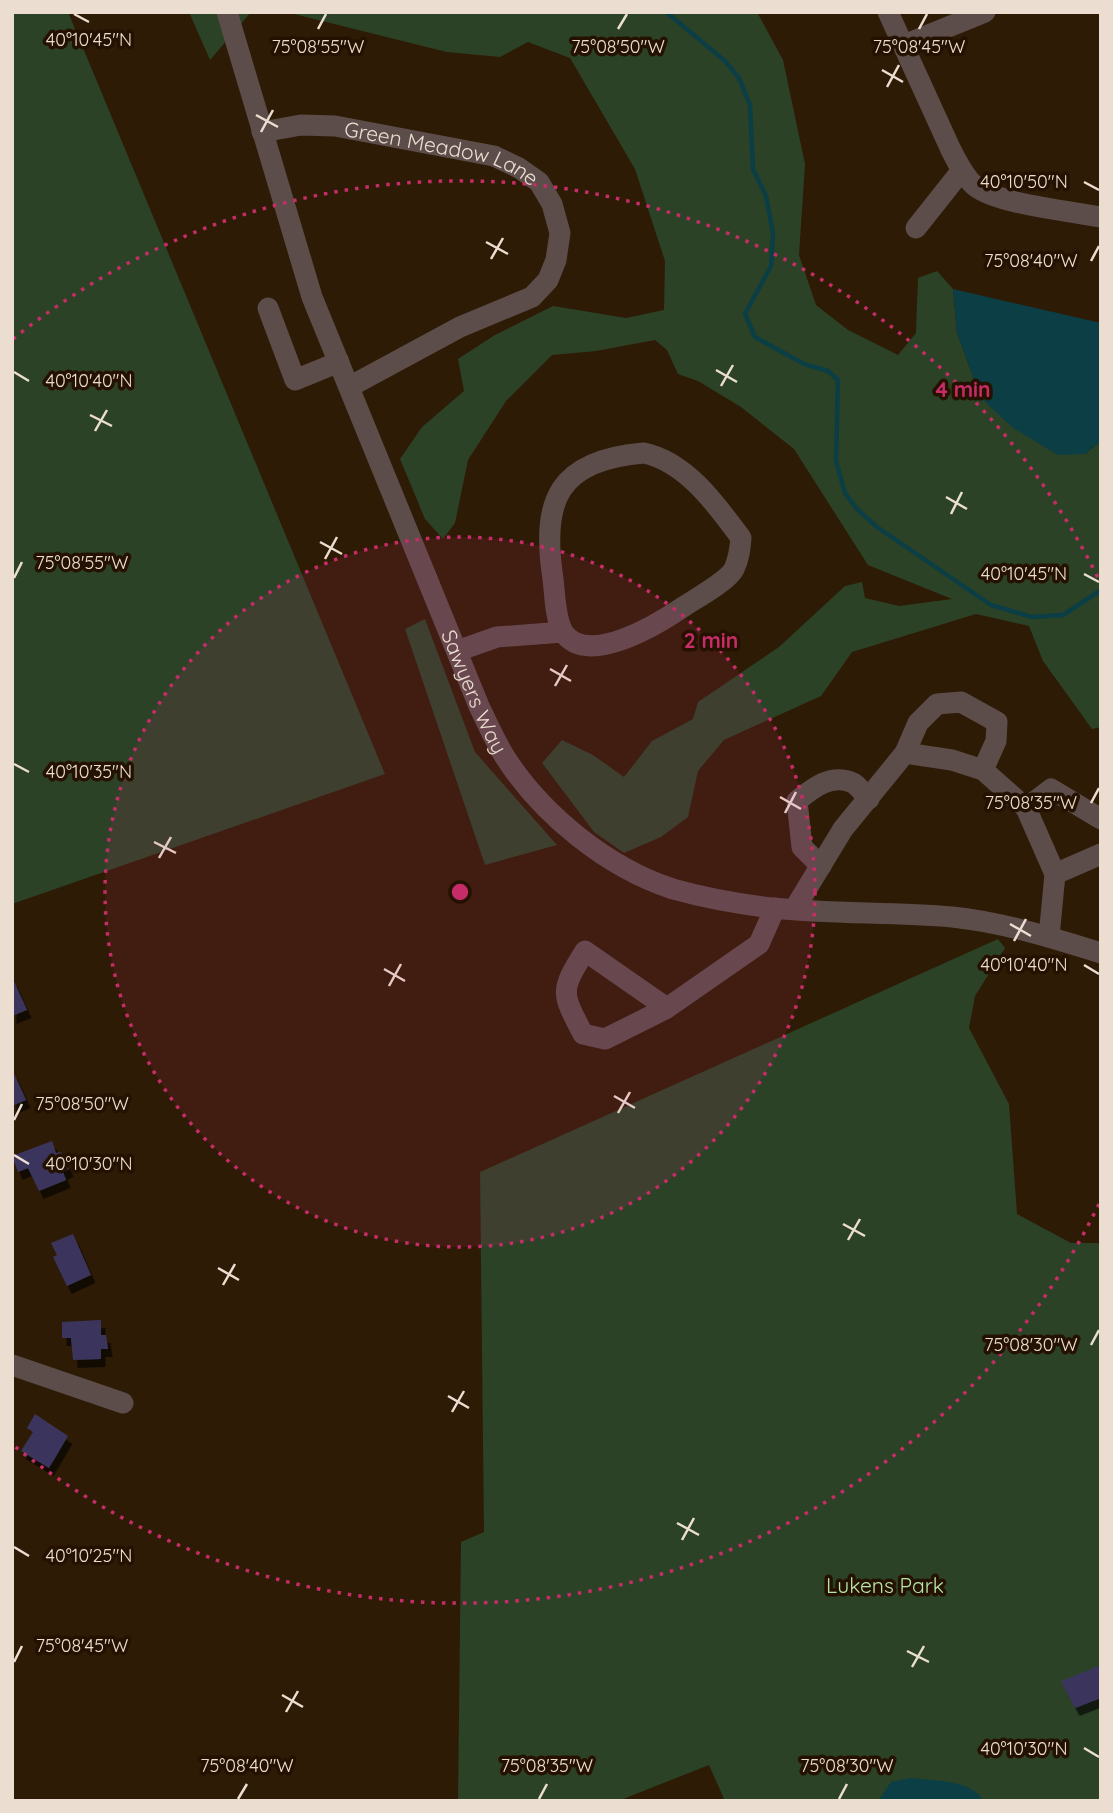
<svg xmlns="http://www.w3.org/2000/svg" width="1113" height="1813" viewBox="0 0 1113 1813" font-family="Quicksand,sans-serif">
	<defs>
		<filter id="shadow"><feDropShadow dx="4.5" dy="8" stdDeviation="0" flood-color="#0009"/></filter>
	</defs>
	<rect width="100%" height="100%" fill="#2e1b05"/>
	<!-- green -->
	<path fill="#2c4226" d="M 12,12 L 68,12 L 385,774 L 12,904 Z
		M 189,12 L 251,12 L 210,60 Z
		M 286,12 L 757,12 L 783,60 L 805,164 L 799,255 L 816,305 L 848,330 L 898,355 L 916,333 L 918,278 L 937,271 L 953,289 L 957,333 L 981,398 L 1085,454 L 1101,441 L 1101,727 L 1092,729 L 1043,661 L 1029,626 L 976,614 L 852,652 L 821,696 L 724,740 L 698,771 L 688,817 L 661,837 L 624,853 L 594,832 L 542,763 L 562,740 L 593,755 L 624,777 L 652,741 L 693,719 L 698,702 L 779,647 L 845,586 L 862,582 L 865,598 L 899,606 L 952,599 L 868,565 L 794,449 L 741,407 L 698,381 L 678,374 L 667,350 L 655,340 L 596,351 L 552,355 L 506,401 L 468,460 L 455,523 L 443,539 L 425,519 L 400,459 L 422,427 L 464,391 L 458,359 L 495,335 L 553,306 L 626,318 L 664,310 L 665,261 L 635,169 L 570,58 L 528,42 L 500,57 L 447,52 Z
		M 425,619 L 475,752 L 557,845 L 485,865 L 405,629 Z
		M 998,939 L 1005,948 L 975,996 L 969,1028 L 1009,1104 L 1017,1214 L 1071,1243 L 1098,1243 L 1101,1247 L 1101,1801 L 725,1801 L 709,1765 L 618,1801 L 458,1801 L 461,1542 L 484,1532 L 480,1172 Z"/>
	<!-- water -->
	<path fill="#0b3e45" d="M 953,289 L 1101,323 L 1101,441 L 1085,454 L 1058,455 L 1013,428 L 981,398 L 957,333 Z
		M 911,1778 C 934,1781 971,1779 984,1801 L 878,1801 L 891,1782 Z"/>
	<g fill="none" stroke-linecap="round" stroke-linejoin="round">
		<!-- stream -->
		<path stroke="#0b3e45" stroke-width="4.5" d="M 666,12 L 725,61 L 739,78 L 750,105 L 753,169 L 766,196 L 773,234 L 771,266 L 745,314 L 755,337 L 804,364 L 828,371 L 838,380 L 836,461 L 845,493 L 857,509 L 877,527 L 991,605 L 1032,617 L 1063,615 L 1101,590"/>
	</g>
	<!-- building -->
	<path fill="#3b365d" filter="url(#shadow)" d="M 12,977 L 27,1010 L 12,1016 Z
		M 12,1069 L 26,1100 L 12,1106 Z
		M 52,1141 L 56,1153 L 61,1152 L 69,1169 L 63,1172 L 66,1180 L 39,1191 L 28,1168 L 18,1172 L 12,1156 Z
		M 73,1234 L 91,1275 L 67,1286 L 53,1257 L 57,1255 L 51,1243 Z
		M 101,1320 L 101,1335 L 106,1335 L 108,1349 L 101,1349 L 101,1359 L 73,1360 L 71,1338 L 62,1338 L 62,1322 Z
		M 35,1414 L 68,1436 L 49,1468 L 21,1451 L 33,1432 L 27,1428 Z
		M 1101,1665 L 1101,1698 L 1075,1708 L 1061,1681 Z"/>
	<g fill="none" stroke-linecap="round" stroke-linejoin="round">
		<!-- minor -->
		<g stroke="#5c4d4b" stroke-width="21">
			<path id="s1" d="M 227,12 L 312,297 L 479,706 C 487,723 495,741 505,757 C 542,815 608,868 673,889 C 705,898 739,904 772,908 C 831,914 892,912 952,917 C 1002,922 1053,938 1101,953"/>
			<path d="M 888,12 L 951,150 C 958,163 964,177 975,186 C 997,204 1071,211 1101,217"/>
			<path d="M 904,45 L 985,12"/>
			<path id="s2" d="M 262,132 L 301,125 L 335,126 L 494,156 L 519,168 L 539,182 L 552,204 L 560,233 L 556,260 L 548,280 L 532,297 L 460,327 L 349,387"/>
			<path d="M 916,228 L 962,170"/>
			<path d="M 268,308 L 295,380 L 339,362"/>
			<path d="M 644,453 C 686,462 716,504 741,538 C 740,549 739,559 734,569 C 728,581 695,599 683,607 C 658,624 587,668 563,632 C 555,618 555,595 553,579 C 541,500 558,460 644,453 Z"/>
			<path d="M 457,651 L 497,637 L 563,632"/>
			<path d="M 905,753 L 952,760 L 983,770 L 1026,808 L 1055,874 L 1049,937"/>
			<path d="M 1026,808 L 1051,789 L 1101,819"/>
			<path d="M 821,866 L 802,847 L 797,801 C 813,788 831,773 853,783 C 859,786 864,795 869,799"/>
			<path d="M 1055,874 L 1101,854"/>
			<path d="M 795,908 L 843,829 L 905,753 L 918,723 L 937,704 L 961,702 L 997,722 L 996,741 L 983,770"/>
			<path d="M 667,1008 L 585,951 C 560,991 561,992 583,1034 L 605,1039 L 667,1008 L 759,944 L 775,908"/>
			<path d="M 12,1365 L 123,1403"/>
		</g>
	</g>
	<!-- ticks -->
	<path fill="none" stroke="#ebded1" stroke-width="2.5" d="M 74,14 L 89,22M 318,29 L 326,14M 618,29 L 627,14M 919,29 L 927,14M 882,70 L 903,82M 887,87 L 899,65M 256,115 L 278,127M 261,132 L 273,110M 1084,182 L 1099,190M 486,242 L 508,254M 491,259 L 503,238M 1091,261 L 1099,246M 716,370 L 737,382M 14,372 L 29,381M 721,386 L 733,365M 90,415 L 112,426M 95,431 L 107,410M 946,497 L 967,509M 951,514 L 962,492M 320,542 L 342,554M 325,559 L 337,537M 1084,574 L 1099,582M 14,578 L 22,562M 550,669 L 571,681M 555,686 L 567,665M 14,764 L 29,772M 780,797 L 801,809M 1091,803 L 1099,788M 785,813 L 796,792M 154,842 L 176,853M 159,858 L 171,837M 1010,924 L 1031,936M 1014,941 L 1026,919M 1084,965 L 1099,974M 384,969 L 405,981M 389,986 L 401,964M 614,1096 L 635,1108M 618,1113 L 630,1092M 14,1120 L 22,1104M 14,1155 L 29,1164M 843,1224 L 865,1236M 848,1240 L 860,1219M 218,1268 L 239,1280M 223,1285 L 235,1264M 1091,1345 L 1099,1330M 448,1396 L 469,1408M 452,1412 L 464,1391M 677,1523 L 699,1535M 682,1540 L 694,1518M 14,1547 L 29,1556M 907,1651 L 929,1662M 14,1662 L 22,1646M 912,1667 L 924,1646M 282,1695 L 303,1707M 286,1712 L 298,1691M 1084,1748 L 1099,1757M 238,1799 L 247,1784M 539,1799 L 547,1784M 839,1799 L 847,1784"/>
	<!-- distance rings -->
	<circle cx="460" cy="892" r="355" fill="#c62c67" fill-opacity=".12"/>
	<g fill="none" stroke="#c62c67" stroke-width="3.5" stroke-dasharray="3.5 7">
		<circle cx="460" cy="892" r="355"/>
		<path d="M1099 1204A711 711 0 0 1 13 1445M13 339A711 711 0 0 1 1099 580"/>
	</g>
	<g text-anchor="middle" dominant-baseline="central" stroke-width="7" stroke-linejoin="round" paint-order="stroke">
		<!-- street labels -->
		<g font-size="21" fill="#ebded1" stroke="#241100">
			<text stroke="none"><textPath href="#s2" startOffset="184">Green Meadow Lane</textPath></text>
			<text stroke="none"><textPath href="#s1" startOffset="724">Sawyers Way</textPath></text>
		</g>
		<!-- park labels -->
		<g font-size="21" fill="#b7e6a9" stroke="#241100">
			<text x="885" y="1585">Lukens Park</text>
		</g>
	</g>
	<g font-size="18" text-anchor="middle" fill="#ebded1" stroke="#241100" stroke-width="7" stroke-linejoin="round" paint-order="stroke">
		<text x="89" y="46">40°10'45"N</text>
		<text x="318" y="53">75°08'55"W</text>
		<text x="618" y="53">75°08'50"W</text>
		<text x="919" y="53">75°08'45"W</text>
		<text x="1024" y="188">40°10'50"N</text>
		<text x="1031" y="267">75°08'40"W</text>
		<text x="89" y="387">40°10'40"N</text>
		<text x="82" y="569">75°08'55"W</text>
		<text x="1024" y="580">40°10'45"N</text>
		<text x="89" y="778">40°10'35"N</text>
		<text x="1031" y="809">75°08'35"W</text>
		<text x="1024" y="971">40°10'40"N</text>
		<text x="82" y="1110">75°08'50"W</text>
		<text x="89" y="1170">40°10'30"N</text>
		<text x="1031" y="1351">75°08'30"W</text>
		<text x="89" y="1562">40°10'25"N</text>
		<text x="82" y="1652">75°08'45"W</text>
		<text x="1024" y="1755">40°10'30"N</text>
		<text x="247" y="1772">75°08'40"W</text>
		<text x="547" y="1772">75°08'35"W</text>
		<text x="847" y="1772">75°08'30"W</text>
	</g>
	<circle cx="460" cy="892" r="10" fill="#c62c67" stroke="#241100" stroke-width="3.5"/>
	<g font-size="21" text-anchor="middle" font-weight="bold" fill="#c62c67" stroke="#241100" stroke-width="7" stroke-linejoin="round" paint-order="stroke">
		<text x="963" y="397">4 min</text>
		<text x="711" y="648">2 min</text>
	</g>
	<!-- border -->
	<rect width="1113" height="1813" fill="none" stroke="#ebded1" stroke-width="28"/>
</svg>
